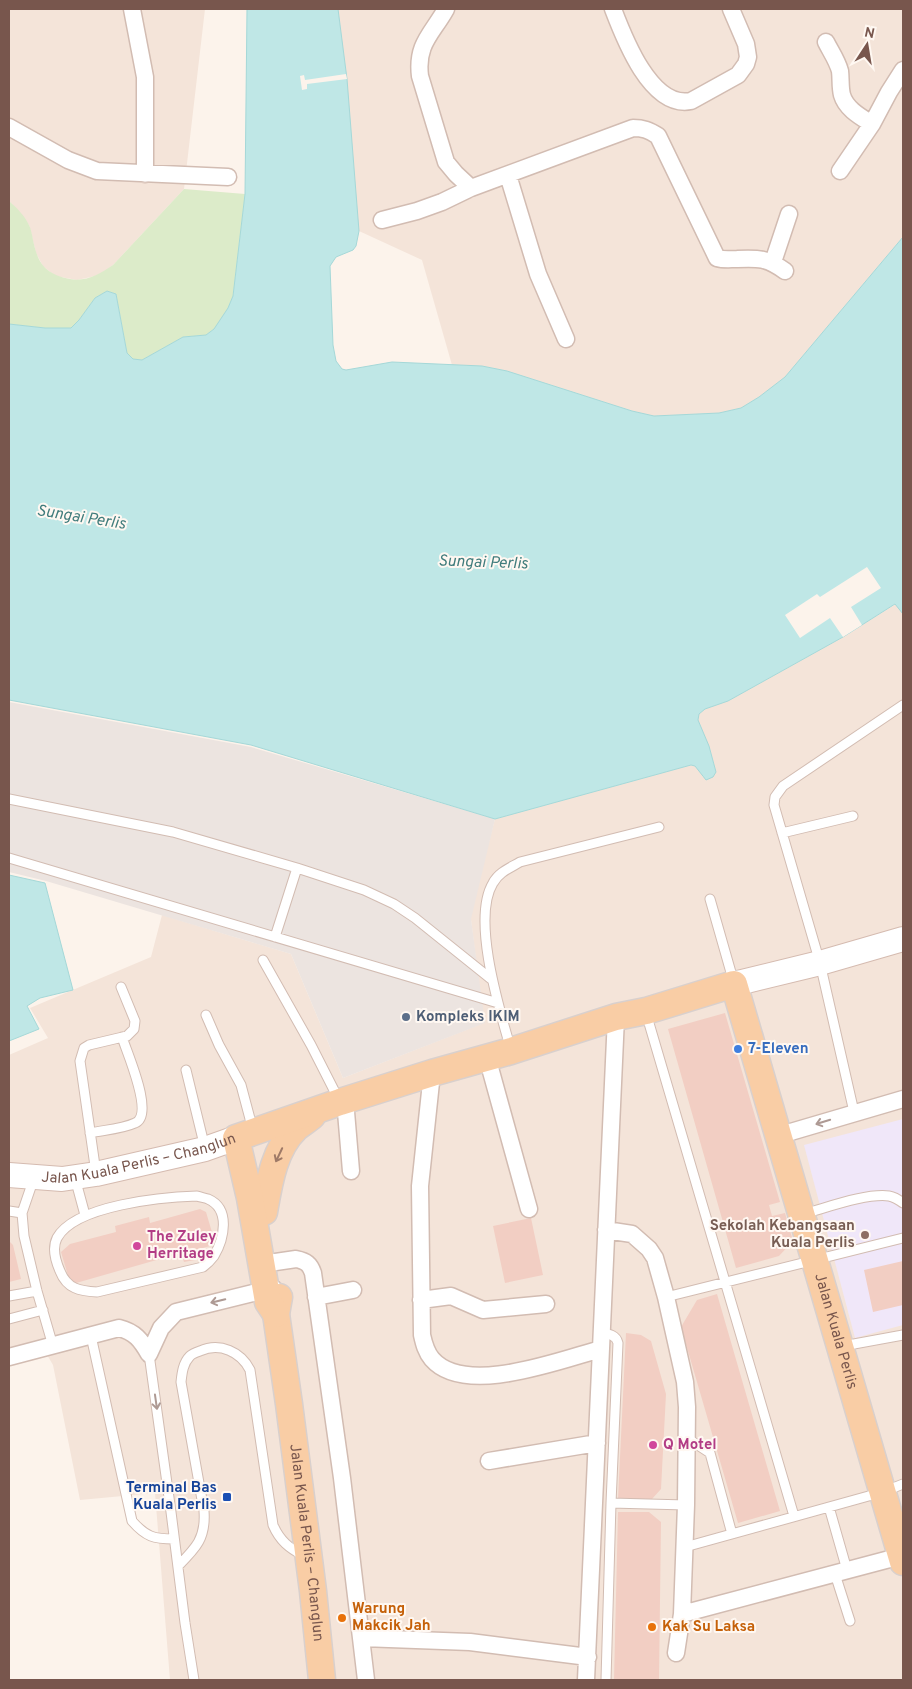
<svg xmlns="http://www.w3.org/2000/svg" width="912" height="1689" viewBox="0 0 912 1689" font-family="Overpass,sans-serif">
	<rect width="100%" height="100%" fill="#fcf3eb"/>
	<!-- residential -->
	<path fill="#f4e4d9" d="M 9,9 L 205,9 L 184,189 L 113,265 L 100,275 L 77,280 L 55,276 L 43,266 L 36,253 L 29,225 L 16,208 L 9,201 Z
		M 338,9 L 903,9 L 903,237 L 785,377 L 759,397 L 741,408 L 719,413 L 654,416 L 632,411 L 507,371 L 482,366 L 452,365 L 422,260 L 359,231 Z
		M 896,604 L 903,614 L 903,1680 L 170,1680 L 155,1493 L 80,1500 L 53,1365 L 43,1348 L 9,1357 L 9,1055 L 48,1038 L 30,1008 L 151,957 L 162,915 L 291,954 L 343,1078 L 484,1023 L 470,912 L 495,819 L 691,765 L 695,766 L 699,770 L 703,777 L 714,764 L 698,721 L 699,714 L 705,709 L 728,701 L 843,637 Z"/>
	<!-- industrial -->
	<path fill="#ece4e0" d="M 9,702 L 251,747 L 495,819 L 471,919 L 485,1023 L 343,1078 L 291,954 L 46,881 L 9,872 Z"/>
	<!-- education -->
	<path fill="#f0e7f9" d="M 903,1119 L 903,1325 L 855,1338 L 804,1145 Z"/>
	<!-- green -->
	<path fill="#dcebc9" d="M 184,189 L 245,194 L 233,296 L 228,308 L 214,329 L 206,335 L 183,337 L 142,360 L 133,359 L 127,353 L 116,294 L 107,291 L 95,298 L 79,320 L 71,328 L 45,328 L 9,324 L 9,201 C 16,207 25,216 29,225 C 31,229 32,235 33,240 C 38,264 45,274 70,279 C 86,282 100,274 113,265 Z"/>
	<!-- water -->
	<path fill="#bfe7e6" stroke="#a5d8d8" d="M 247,9 L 338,9 L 347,79 L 359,231 L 356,246 L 353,250 L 336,257 L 330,266 L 333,345 L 336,361 L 342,369 L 346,370 L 392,362 L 482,366 L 507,371 L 632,411 L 654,416 L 719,413 L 741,408 L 759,397 L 785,377 L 903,237 L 903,614 L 895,604 L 843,637 L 728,701 L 705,709 L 699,714 L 698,720 L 709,746 L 716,772 L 713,777 L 706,780 L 695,766 L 691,765 L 495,819 L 251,745 L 9,700 L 9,324 L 45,328 L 71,328 L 79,320 L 95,298 L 107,291 L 116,294 L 127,353 L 133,359 L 142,360 L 183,337 L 206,335 L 214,329 L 228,308 L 233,296 L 245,194 Z
		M 9,875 L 45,883 L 73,990 L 40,998 L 27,1006 L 39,1029 L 9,1041 Z"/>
	<!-- pier -->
	<path fill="#fcf3eb" d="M 346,74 L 347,79 L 307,84 L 307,89 L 302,90 L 300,76 L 304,75 L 305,80 Z
		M 867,567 L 881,588 L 851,607 L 862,625 L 843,637 L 830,618 L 800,638 L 785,615 L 817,594 L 820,597 Z"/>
	<!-- building -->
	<path fill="#f2cec3" d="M 725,1013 L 780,1202 L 769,1205 L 772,1216 L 785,1213 L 793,1241 L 779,1256 L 736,1268 L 668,1029 Z
		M 200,1209 L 206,1212 L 214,1239 L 210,1246 L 192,1251 L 195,1260 L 184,1262 L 181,1253 L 76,1283 L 69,1279 L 61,1252 L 70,1244 L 116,1232 L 115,1226 L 149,1217 L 150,1223 Z
		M 531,1218 L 543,1275 L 505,1283 L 493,1226 Z
		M 9,1241 L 13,1245 L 21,1279 L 9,1282 Z
		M 903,1261 L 903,1305 L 873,1312 L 864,1270 Z
		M 717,1294 L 780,1511 L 738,1523 L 681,1327 L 697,1300 Z
		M 626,1333 L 641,1335 L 651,1341 L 666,1394 L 661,1489 L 652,1499 L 618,1499 Z
		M 618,1512 L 649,1512 L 661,1522 L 659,1680 L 614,1680 Z"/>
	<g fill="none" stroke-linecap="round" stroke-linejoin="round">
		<defs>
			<path id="lane" d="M 9,799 L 173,832 L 297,868 L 364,890 L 394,904 L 415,918 L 491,979
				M 782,833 L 853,816
				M 9,858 L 498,1003
				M 710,899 L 734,983
				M 275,937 L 297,868
				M 263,960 L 311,1045 L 339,1100
				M 646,1013 L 794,1516
				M 206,1015 L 219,1045 L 241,1085 L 253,1130
				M 511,1050 C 500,1011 471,919 493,883 C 499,872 510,868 520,862 L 659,827
				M 186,1070 L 205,1148
				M 854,1112 L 820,963 L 774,805 L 775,797 L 783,786 L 903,705
				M 90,1133 C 104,1130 122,1129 135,1123 C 155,1115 127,1053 122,1037
				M 96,1173 L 80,1061 L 84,1048 L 89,1045 L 127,1036 L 134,1029 L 135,1021 L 121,987
				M 34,1178 L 22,1213 L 24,1236 L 37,1291 L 53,1346
				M 75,1178 L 85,1215
				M 197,1196 C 200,1197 205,1198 208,1199 C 231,1209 224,1239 214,1256 C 211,1260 207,1264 203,1267 L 97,1292 C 80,1291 67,1289 60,1271 C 56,1262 52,1248 57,1238 C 75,1205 163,1197 197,1196 Z
				M 9,1211 L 22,1213
				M 803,1214 C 826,1208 866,1193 889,1196 C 895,1197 899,1200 903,1203
				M 9,1296 L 37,1291
				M 666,1297 L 903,1238
				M 9,1319 L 43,1310
				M 602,1333 C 609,1334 616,1335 618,1343 L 611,1503 L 606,1680
				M 91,1336 L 132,1521 C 146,1537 154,1539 174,1539
				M 843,1346 L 903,1335
				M 149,1354 L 171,1512 L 185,1623 L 194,1680
				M 687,1438 L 710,1453 L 732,1534
				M 611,1503 L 686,1505
				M 829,1507 L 847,1570
				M 685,1547 L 883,1492 L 903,1484
				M 178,1566 C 196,1548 206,1538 204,1511 L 181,1382 C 182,1373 183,1363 190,1356 C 192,1354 197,1352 200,1351 C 220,1342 241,1352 250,1370 L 273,1525 C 280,1541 289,1548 304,1556
				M 835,1574 L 850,1621"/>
			<path id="street" d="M 132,9 L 145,77 L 145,174
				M 446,9 C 432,34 416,44 420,76 L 446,162 L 456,174 L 471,188
				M 613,9 C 624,38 651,109 691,101 L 738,75 L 746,64 L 748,57 L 746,44 L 731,9
				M 826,42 C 831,52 837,60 840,71 C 841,79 840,87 842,95 C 846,109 861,117 872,124
				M 9,127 L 68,160 L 97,171 L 228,177
				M 840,171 L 872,124 L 889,92 L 903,70
				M 508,175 L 538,274 L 566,339
				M 382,220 L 417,211 L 442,202 L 471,188 L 633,128 C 643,128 649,130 658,136 L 717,258 C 724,260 730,259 737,259 C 759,258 767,258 785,271
				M 773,262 L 789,214
				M 487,1057 L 529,1209
				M 432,1073 L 420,1186 L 422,1335 C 424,1344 426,1352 432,1359 C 465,1397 560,1360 601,1349
				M 345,1100 L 351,1171
				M 777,1136 L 903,1099
				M 606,1230 L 632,1234 L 649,1249 L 655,1258 L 666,1297 L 685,1382 L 687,1407 L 686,1505 L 682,1614 L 676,1653
				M 262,1264 L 296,1259 C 306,1261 310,1264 313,1273 L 342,1478 L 366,1680
				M 316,1297 L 353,1290
				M 421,1300 L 451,1296 L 483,1310 L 546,1304
				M 149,1354 L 161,1328 L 176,1312 L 273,1288
				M 9,1357 L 119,1328 C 135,1332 141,1340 149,1354
				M 489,1461 L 597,1443
				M 682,1614 L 901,1556
				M 362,1638 L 470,1642 L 588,1657
				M 586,1680 L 616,1017"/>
			<g id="secondary">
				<path d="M 734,984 L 820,963 L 903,939"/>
				<path id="s1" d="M 9,1175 L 62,1179 L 96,1174 L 205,1149 L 236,1138"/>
			</g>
			<g id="primary">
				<path d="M 264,1212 C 269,1183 274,1149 296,1128 C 301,1124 307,1120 312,1116"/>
				<path id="s2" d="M 279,1297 L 276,1314 L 289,1404 L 313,1591 L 322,1680"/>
				<path id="s3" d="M 276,1314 L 268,1302 L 250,1198 L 236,1138 L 340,1102 L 432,1073 L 511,1051 L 616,1017 L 646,1011 L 734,984 L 903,1562"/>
			</g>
		</defs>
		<!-- lane casing -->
		<use href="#lane" stroke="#d2bcb2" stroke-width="11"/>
		<!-- street casing -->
		<use href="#street" stroke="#d2bcb2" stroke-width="19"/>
		<!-- secondary casing -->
		<use href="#secondary" stroke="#d5bbb0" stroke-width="26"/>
		<!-- primary casing -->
		<use href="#primary" stroke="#d9d0cd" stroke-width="29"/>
		<!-- lane -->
		<use href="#lane" stroke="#fff" stroke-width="9"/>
		<!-- street -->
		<use href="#street" stroke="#fff" stroke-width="16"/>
		<!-- secondary -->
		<use href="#secondary" stroke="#fff" stroke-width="24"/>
		<!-- primary -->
		<use href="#primary" stroke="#f9cda5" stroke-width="26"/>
	</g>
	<!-- one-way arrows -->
	<defs><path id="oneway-shaft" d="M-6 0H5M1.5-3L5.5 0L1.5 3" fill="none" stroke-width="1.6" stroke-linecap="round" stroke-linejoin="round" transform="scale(1.25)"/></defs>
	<g stroke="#ae9a94">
		<use href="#oneway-shaft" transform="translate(823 1122) rotate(163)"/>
		<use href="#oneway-shaft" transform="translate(218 1301) rotate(166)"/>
		<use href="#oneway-shaft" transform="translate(156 1402) rotate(82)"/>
	</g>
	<use stroke="#9f7a67" href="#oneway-shaft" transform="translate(279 1155) rotate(115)"/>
	<!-- markers -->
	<circle fill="#5c6f8a" stroke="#fff8f2" stroke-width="2" cx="406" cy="1017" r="5"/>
	<circle fill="#3f7fe0" stroke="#fff8f2" stroke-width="2" cx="738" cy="1049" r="5"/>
	<circle fill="#8d6e63" stroke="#fff8f2" stroke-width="2" cx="865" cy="1235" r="5"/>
	<g fill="#d1479c" stroke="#fff8f2" stroke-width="2">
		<circle cx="137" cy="1246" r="5"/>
		<circle cx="653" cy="1445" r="5"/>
	</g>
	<rect fill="#1a4fb4" stroke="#fff8f2" stroke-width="2" x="222" y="1492" width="10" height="10" rx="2.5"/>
	<g fill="#e8710a" stroke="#fff8f2" stroke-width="2">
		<circle cx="342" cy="1618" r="5"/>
		<circle cx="652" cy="1627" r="5"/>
	</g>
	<g text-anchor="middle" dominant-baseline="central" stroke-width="4" stroke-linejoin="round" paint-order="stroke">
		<!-- service labels -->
		<g font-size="15" font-weight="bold" fill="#4e5e75" stroke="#fff8f2" text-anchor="start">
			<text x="416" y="1017">Kompleks IKIM</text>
		</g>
		<!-- shop labels -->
		<g font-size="15" font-weight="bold" fill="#366cbe" stroke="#fff8f2" text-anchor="start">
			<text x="748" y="1049">7-Eleven</text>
		</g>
		<!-- street labels -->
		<g font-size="15" fill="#78564d" stroke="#fff8f2">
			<text stroke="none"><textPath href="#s1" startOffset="132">Jalan Kuala Perlis – Changlun</textPath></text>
			<text stroke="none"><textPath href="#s3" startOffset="1065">Jalan Kuala Perlis</textPath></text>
			<text stroke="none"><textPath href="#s2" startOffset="248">Jalan Kuala Perlis – Changlun</textPath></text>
		</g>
		<!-- education labels -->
		<g font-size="15" font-weight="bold" fill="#785e54" stroke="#fff8f2" text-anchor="end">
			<text x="855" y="1226">Sekolah Kebangsaan<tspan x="855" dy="17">Kuala Perlis</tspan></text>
		</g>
		<!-- hotel labels -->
		<g font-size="15" font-weight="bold" fill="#b23c85" stroke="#fff8f2" text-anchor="start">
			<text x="147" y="1237">The Zuley<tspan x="147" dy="17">Herritage</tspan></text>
			<text x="663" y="1445">Q Motel</text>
		</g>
		<!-- transit labels -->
		<g font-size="15" font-weight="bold" fill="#164399" stroke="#fff8f2" text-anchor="end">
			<text x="217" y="1488">Terminal Bas<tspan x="217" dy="17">Kuala Perlis</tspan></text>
		</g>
		<!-- food labels -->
		<g font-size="15" font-weight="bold" fill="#c56008" stroke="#fff8f2" text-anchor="start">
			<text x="352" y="1609">Warung<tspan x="352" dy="17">Makcik Jah</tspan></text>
			<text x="662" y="1627">Kak Su Laksa</text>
		</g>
		<!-- water labels -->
		<g font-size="16" font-style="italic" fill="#407c7c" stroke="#fff8f2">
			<text transform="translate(81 518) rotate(9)">Sungai Perlis</text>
			<text transform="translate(483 563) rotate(2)">Sungai Perlis</text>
		</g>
	</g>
	<!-- border -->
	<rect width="912" height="1689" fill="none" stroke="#78564d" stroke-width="20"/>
	<!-- north arrow -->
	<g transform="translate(867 45) rotate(12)" stroke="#fff8f2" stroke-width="4" paint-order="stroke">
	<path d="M0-4L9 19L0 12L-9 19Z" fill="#78564d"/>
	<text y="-8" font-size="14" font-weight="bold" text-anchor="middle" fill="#78564d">N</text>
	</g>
</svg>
